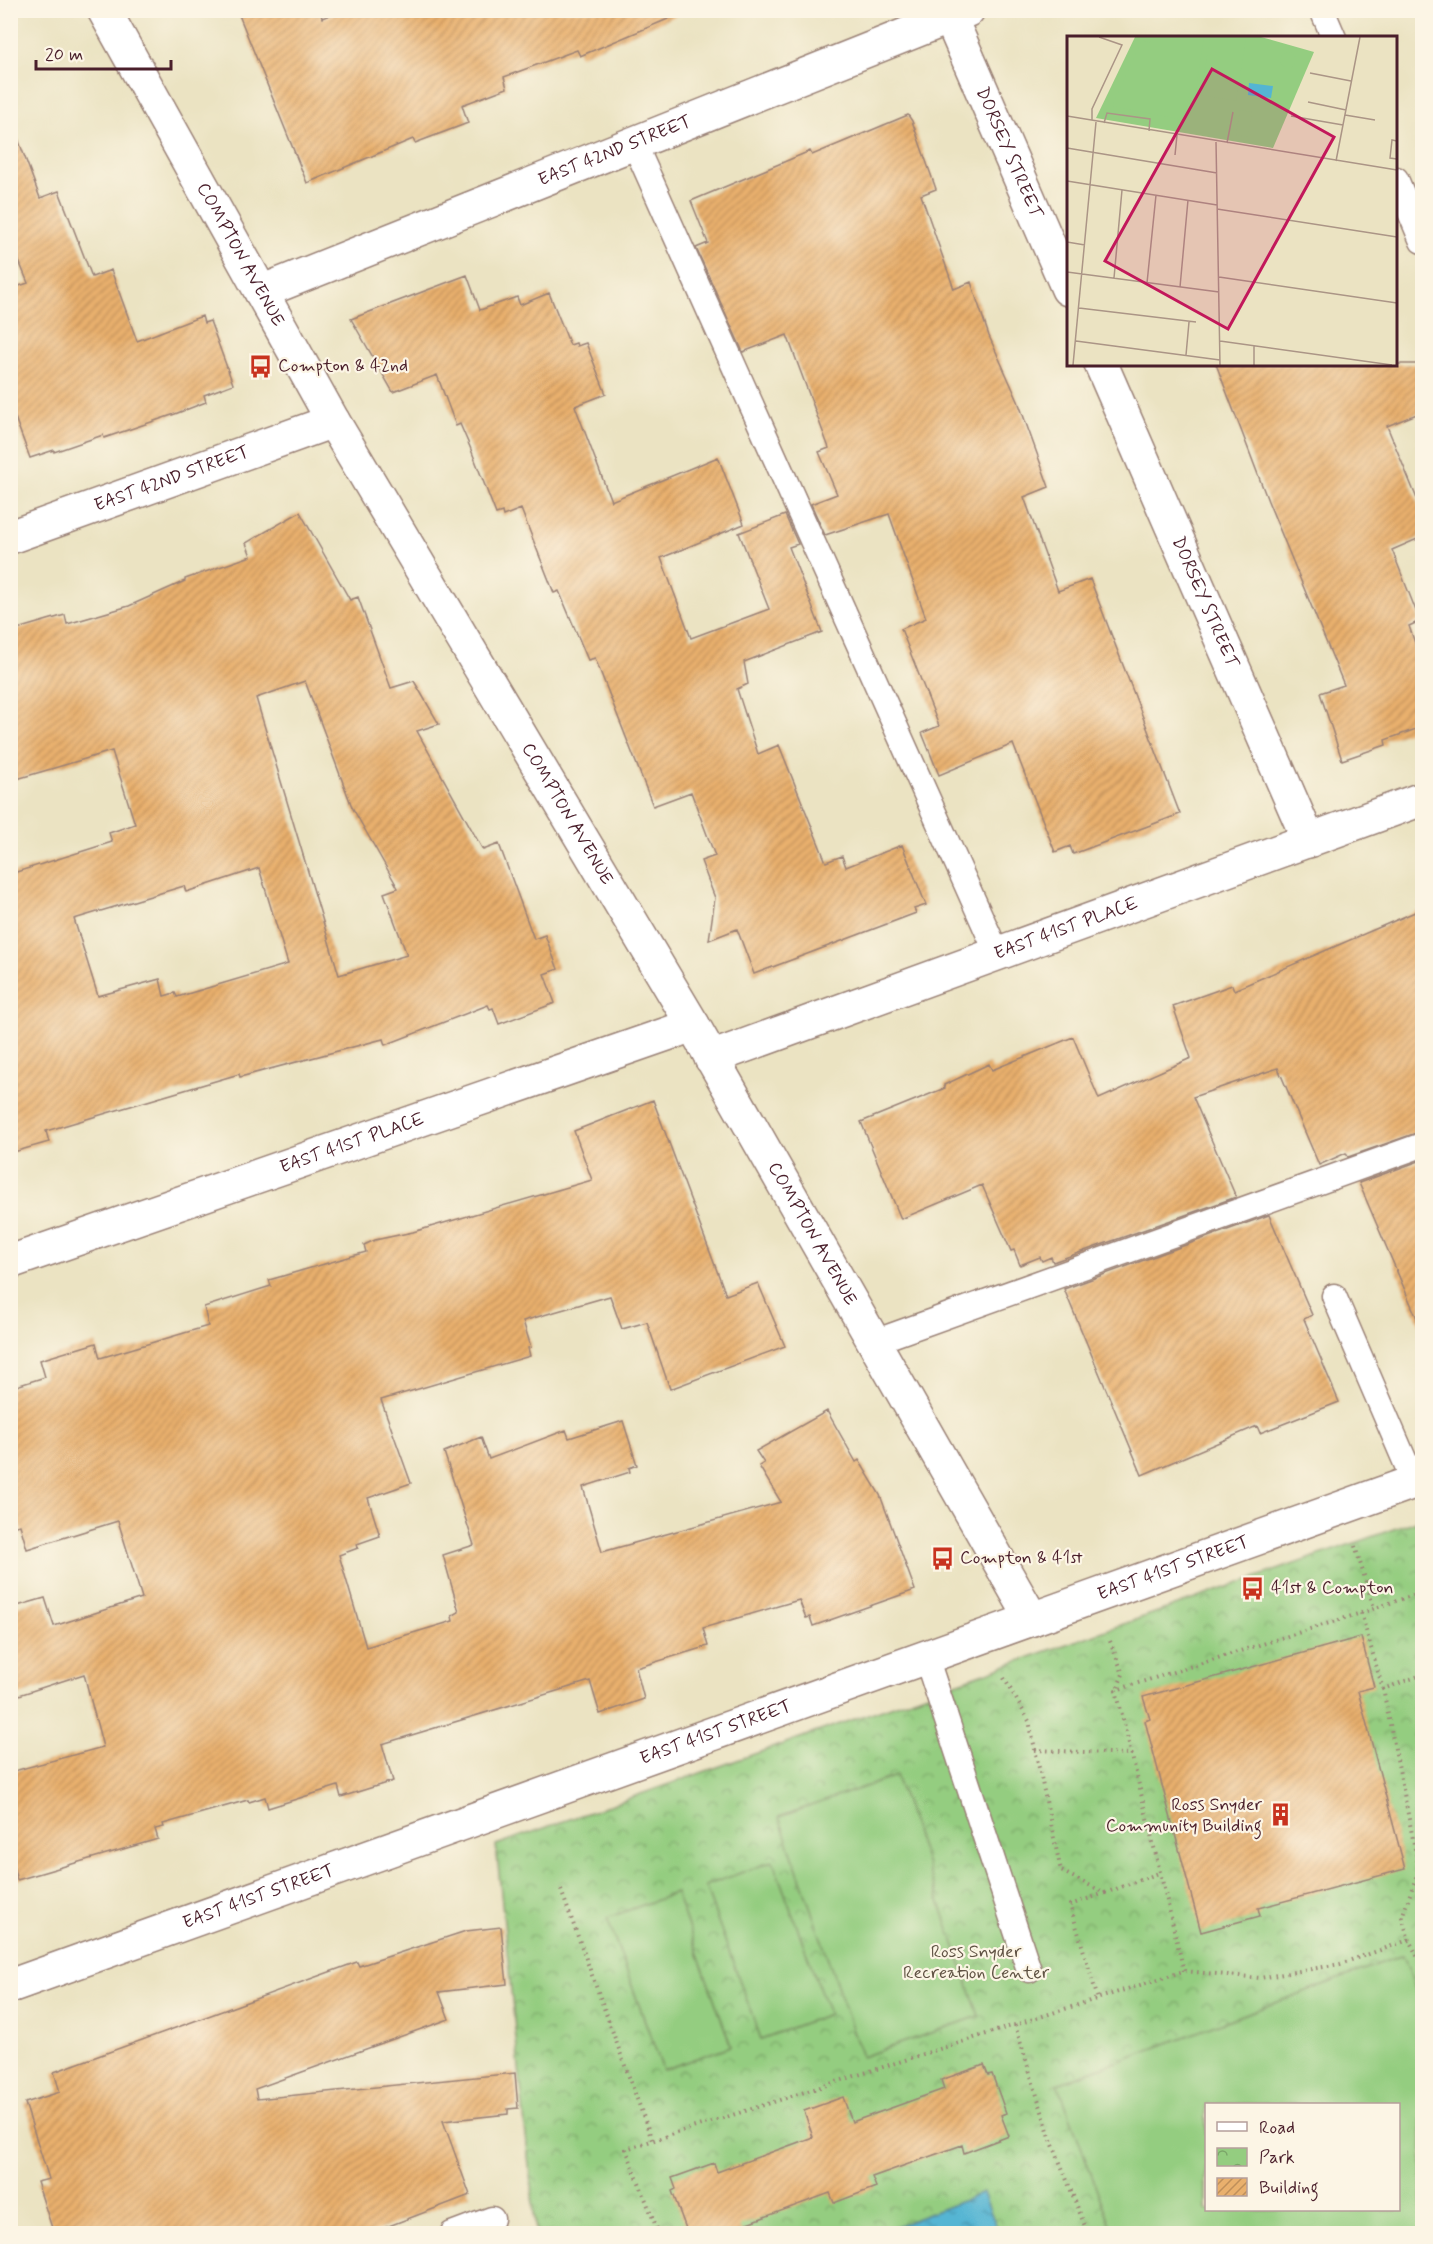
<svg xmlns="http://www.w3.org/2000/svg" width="1433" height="2244" viewBox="0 0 1433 2244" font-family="Mynerve,sans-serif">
	<defs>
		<pattern id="park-crowns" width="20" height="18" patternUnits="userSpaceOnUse" patternTransform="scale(1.5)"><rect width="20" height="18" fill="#94cd80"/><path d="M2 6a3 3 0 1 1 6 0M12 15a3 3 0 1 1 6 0" fill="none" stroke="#7ba669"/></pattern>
		<pattern id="water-ripples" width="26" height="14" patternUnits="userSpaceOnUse" patternTransform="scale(1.5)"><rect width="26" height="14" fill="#54b5d3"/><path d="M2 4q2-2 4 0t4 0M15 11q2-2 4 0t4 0" fill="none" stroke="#4893ab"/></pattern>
		<pattern id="building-hatch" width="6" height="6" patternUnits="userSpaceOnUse" patternTransform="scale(1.5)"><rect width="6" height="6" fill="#e9b06d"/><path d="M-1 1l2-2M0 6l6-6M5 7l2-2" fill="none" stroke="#bf8f5a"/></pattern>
	</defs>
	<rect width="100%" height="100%" fill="#fcf5e5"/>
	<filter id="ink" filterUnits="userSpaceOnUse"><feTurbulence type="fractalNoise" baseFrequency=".0167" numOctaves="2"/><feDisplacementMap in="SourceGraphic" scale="12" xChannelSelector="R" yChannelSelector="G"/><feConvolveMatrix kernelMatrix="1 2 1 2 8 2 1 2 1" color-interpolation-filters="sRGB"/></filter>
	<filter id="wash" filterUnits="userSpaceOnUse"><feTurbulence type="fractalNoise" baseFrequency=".008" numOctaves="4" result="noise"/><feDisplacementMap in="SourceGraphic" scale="24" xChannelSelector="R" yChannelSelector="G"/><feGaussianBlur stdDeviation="1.35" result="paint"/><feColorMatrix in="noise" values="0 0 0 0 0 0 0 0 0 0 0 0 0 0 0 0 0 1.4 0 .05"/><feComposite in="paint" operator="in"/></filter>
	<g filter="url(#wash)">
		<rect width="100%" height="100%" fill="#ebe3c2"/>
		<!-- park -->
		<path fill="url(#park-crowns)" stroke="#6f7656" stroke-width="1.5" fill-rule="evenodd" d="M 1422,1519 L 1422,2233 L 536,2233 L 496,1845 ZM 1206,2104 L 1398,2104 L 1398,2210 L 1206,2210 Z"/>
		<!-- garden -->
		<path fill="#94cd80" stroke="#6f7656" stroke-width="1.5" fill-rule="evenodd" d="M 896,1776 L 979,2016 L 862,2057 L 779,1817 Z
			M 773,1861 L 829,2014 L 761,2039 L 705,1886 Z
			M 676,1893 L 731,2046 L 663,2070 L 607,1918 Z
			M 1403,1955 L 1422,2008 L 1422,2233 L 1113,2233 L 1058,2084 ZM 1206,2104 L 1398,2104 L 1398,2210 L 1206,2210 Z"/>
		<!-- water -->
		<path fill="url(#water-ripples)" stroke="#4f6a7f" stroke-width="1.5" d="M 983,2193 L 999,2233 L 879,2233 Z"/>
		<g id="blocks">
			<!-- building -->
			<path fill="url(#building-hatch)" fill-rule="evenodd" d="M 237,10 L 320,10 L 322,18 L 343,10 L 687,11 L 580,56 L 577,50 L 504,77 L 507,88 L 462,105 L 468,123 L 415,143 L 413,139 L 307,183 Z
				M 908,115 L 912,121 L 936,189 L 921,195 L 954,289 L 971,282 L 989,336 L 1018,401 L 1049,487 L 1024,497 L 1058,591 L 1090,579 L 1180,814 L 1073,854 L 1070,846 L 1055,852 L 1013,744 L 939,775 L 922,733 L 939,726 L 901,629 L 926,618 L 889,514 L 825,535 L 811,504 L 837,494 L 819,452 L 829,448 L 787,335 L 743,352 L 696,248 L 708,243 L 691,201 L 810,151 L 812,155 Z
				M 14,128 L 40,198 L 59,191 L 92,277 L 111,270 L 137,341 L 202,316 L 204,323 L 210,321 L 233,384 L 204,395 L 206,402 L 175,414 L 104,438 L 103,435 L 54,452 L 54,450 L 30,458 L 10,404 L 10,289 L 28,283 L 10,239 L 10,129 Z
				M 467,275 L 480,310 L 517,297 L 520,305 L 549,293 L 570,345 L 576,343 L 577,346 L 586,343 L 606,394 L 575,406 L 611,501 L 718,457 L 744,524 L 661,558 L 691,638 L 769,609 L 739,533 L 785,515 L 798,544 L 789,547 L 822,632 L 744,662 L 748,684 L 737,689 L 758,754 L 779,745 L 826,862 L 842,856 L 846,867 L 902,845 L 926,905 L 914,909 L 916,913 L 754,974 L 737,929 L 709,940 L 715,898 L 701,861 L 715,856 L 691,792 L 653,806 L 595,658 L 588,660 L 559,591 L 554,593 L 521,509 L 503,516 L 502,512 L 496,514 L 470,447 L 460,424 L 456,426 L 437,375 L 393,392 L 351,319 Z
				M 1216,364 L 1422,364 L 1422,412 L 1387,426 L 1422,511 L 1422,537 L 1392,550 L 1420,621 L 1409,626 L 1422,663 L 1422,727 L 1385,740 L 1386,745 L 1342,760 L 1320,693 L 1344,685 L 1268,501 Z
				M 300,512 L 350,600 L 358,597 L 391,688 L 414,681 L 439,724 L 417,731 L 483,850 L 499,844 L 534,939 L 545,935 L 558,969 L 544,974 L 555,1003 L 499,1024 L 493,1008 L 490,1009 L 488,1005 L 385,1045 L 383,1039 L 240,1077 L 239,1074 L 46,1131 L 49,1142 L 10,1153 L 10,874 L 112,842 L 109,833 L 135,824 L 112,751 L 10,781 L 10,631 L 65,615 L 67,624 L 129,606 L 185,581 L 185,579 L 251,556 L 246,543 ZM 305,681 L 352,807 L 398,888 L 384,893 L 407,955 L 339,975 L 256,698 ZM 259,868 L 288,964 L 177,997 L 175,993 L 164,996 L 160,979 L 98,996 L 74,919 L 184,886 L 186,892 Z
				M 1422,909 L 1422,1131 L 1348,1157 L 1346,1153 L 1319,1165 L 1278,1068 L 1193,1097 L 1236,1197 L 1053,1262 L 1051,1257 L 1042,1261 L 1040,1257 L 1020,1265 L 1014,1250 L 1011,1251 L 982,1185 L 901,1219 L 861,1122 L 945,1088 L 944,1085 L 989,1064 L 992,1070 L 1073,1037 L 1099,1099 L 1191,1058 L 1173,1006 L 1232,985 L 1234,990 Z
				M 653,1100 L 726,1295 L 758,1283 L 785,1346 L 670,1389 L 647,1322 L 622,1329 L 610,1296 L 523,1321 L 531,1347 L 528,1348 L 530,1356 L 381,1400 L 411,1483 L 368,1498 L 380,1536 L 357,1544 L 358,1548 L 339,1555 L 366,1647 L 453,1621 L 452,1616 L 459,1612 L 443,1555 L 474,1545 L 444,1452 L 481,1437 L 489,1459 L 566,1430 L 569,1438 L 623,1421 L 637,1465 L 629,1468 L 630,1472 L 583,1487 L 602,1552 L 781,1502 L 759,1466 L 764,1463 L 756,1451 L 827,1411 L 856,1462 L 859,1460 L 880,1495 L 915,1590 L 813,1626 L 810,1617 L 806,1618 L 799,1600 L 703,1628 L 708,1646 L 636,1668 L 644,1699 L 600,1714 L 590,1681 L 382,1744 L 393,1781 L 341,1797 L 338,1786 L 268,1808 L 265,1797 L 249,1802 L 248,1800 L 163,1824 L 164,1827 L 155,1829 L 158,1839 L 17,1880 L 10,1856 L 10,1772 L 103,1747 L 84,1674 L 10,1698 L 10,1608 L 45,1598 L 54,1626 L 142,1598 L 118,1521 L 27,1549 L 20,1525 L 10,1527 L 10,1388 L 45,1377 L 40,1360 L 96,1343 L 100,1358 L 208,1326 L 204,1307 L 271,1286 L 269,1280 L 366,1252 L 364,1245 L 375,1240 L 413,1232 L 592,1180 L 574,1131 Z
				M 1422,1160 L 1422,1330 L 1359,1183 Z
				M 1269,1215 L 1312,1315 L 1304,1319 L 1339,1402 L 1260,1433 L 1257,1426 L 1142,1475 L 1064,1289 Z
				M 1361,1637 L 1374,1687 L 1358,1691 L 1405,1869 L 1258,1908 L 1260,1916 L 1201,1932 L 1145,1721 L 1150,1719 L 1143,1697 Z
				M 501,1927 L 507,1984 L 439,1992 L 449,2019 L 255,2089 L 257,2099 L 515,2073 L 518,2108 L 508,2109 L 508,2114 L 443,2121 L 470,2195 L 368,2234 L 54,2234 L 37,2182 L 49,2179 L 25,2103 L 60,2092 L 54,2072 L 357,1962 L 359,1966 L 466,1931 Z
				M 984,2065 L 988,2075 L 992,2074 L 1006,2113 L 1001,2115 L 1009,2136 L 964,2153 L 962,2145 L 872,2177 L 876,2187 L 834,2203 L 830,2193 L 740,2226 L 743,2234 L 688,2234 L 672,2191 L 676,2189 L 672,2178 L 714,2163 L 717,2172 L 813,2137 L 804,2111 L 843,2097 L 852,2122 L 944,2089 L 941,2080 Z"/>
		</g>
	</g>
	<g filter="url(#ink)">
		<use href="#blocks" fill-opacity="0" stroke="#9a8176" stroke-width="1.5"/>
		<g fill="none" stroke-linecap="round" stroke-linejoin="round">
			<defs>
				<path id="service" d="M 1322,10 L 1334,38
					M 634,143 L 997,953
					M 1396,179 L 1422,241
					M 1334,1296 L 1414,1482
					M 874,1342 L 1422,1145
					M 926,1657 L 1029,1970
					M 452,2234 L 492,2219"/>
				<g id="minor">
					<path id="s1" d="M 950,17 L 1068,289"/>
					<path id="s2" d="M 261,292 L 968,10"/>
					<path id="s3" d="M 1101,364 L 1309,841"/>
					<path id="s4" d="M 10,537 L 333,421"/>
					<path id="s5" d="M 711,1058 L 1422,799"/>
					<path id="s6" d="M 10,1262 L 693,1025"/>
				</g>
				<g id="tertiary">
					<path id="s7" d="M 104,10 L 333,421 L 693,1025 L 1032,1619"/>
					<path id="s8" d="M 10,1986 L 1422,1479"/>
				</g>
			</defs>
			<!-- service casing -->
			<use href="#service" stroke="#9a8176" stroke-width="27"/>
			<!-- minor casing -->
			<use href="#minor" stroke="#9a8176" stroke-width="36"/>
			<!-- tertiary casing -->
			<use href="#tertiary" stroke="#9a8176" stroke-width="36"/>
			<!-- path -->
			<path stroke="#9a8176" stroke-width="4" stroke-dasharray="1.5 4.5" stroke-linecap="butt" d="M 1355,1546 L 1374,1608
				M 1361,1613 L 1422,1592
				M 1110,1641 L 1123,1674 L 1117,1689
				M 1004,1678 L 1029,1721 L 1061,1871 L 1105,1893 L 1070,1905 L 1098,1999
				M 1383,1689 L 1419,1869 L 1402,1917 L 1409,1940
				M 1035,1750 L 1132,1754
				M 561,1890 L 652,2140
				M 1105,1893 L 1159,1873
				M 1184,1971 L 1116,1690 L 1361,1613 L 1383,1689 L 1422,1675
				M 1015,2025 L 1050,2137 L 1088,2234
				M 659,2234 L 626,2149 L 1184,1971 L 1260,1978 L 1340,1964 L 1409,1940 L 1422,1965"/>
			<!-- service -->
			<use href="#service" stroke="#fff" stroke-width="24"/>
			<!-- minor -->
			<use href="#minor" stroke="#fff" stroke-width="33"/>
			<!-- tertiary -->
			<use href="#tertiary" stroke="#fff" stroke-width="33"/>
		</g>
	</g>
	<!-- icons -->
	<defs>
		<symbol id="bus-bare" viewBox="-9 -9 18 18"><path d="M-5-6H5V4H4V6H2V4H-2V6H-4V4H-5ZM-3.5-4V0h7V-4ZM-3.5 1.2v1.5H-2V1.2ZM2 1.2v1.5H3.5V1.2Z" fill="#c8321e" stroke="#fcf5e5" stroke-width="2.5" paint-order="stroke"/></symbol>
		<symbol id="building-bare" viewBox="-9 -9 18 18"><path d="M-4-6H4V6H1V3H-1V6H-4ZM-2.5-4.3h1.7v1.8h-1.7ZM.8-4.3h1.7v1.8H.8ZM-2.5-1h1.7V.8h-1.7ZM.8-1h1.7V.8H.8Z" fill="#c8321e" stroke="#fcf5e5" stroke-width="2.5" paint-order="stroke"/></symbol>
	</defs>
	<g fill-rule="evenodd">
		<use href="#bus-bare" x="244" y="350" width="33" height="33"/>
		<use href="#bus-bare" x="926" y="1542" width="33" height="33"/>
		<use href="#bus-bare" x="1236" y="1572" width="33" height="33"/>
		<use href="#building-bare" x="1264" y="1798" width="33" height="33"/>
	</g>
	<g text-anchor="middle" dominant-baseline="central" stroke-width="4.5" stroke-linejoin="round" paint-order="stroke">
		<!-- street labels -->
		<g font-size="18" fill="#4a1f2b" stroke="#fcf5e5">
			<text stroke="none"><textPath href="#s2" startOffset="381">EAST 42ND STREET</textPath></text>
			<text stroke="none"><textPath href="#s1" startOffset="148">DORSEY STREET</textPath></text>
			<text stroke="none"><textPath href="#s7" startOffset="280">COMPTON AVENUE</textPath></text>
			<text stroke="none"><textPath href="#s4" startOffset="172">EAST 42ND STREET</textPath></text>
			<text stroke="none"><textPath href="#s3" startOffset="260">DORSEY STREET</textPath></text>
			<text stroke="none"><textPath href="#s7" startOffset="928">COMPTON AVENUE</textPath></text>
			<text stroke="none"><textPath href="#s5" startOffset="378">EAST 41ST PLACE</textPath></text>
			<text stroke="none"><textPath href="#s6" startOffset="362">EAST 41ST PLACE</textPath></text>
			<text stroke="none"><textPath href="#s7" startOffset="1414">COMPTON AVENUE</textPath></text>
			<text stroke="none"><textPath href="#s8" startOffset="1236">EAST 41ST STREET</textPath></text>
			<text stroke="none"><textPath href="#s8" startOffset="750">EAST 41ST STREET</textPath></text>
			<text stroke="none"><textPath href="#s8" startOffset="264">EAST 41ST STREET</textPath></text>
		</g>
		<!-- poi labels -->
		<g font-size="18" fill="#4a1f2b" stroke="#fcf5e5" text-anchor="start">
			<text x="278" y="366">Compton &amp; 42nd</text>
			<text x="960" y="1558">Compton &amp; 41st</text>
			<text x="1271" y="1588">41st &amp; Compton</text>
			<text x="1262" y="1805" text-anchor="end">Ross Snyder<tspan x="1262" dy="21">Community Building</tspan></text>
		</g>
		<!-- park labels -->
		<g font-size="18" fill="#605344" stroke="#fcf5e5">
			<text x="976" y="1952">Ross Snyder<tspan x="976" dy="21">Recreation Center</tspan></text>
		</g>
	</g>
	<!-- overview -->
	<g transform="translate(1067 36)">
		<rect width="330" height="330" fill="#ebe3c2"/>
		<path d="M 68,1 L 194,1 L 247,16 L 206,112 L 29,82 Z" fill="#94cd80"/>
		<path d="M 86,1 L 137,1 L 129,53 L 124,52 L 116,84 L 45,70 L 75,4 L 83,7 ZM 143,1 L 179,2 L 169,65 L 134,59 ZM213 24a8 8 0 1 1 16 0a8 8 0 1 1-16 0ZM 173,74 L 185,76 L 180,101 L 169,99 Z" fill="#94cd80"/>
		<path d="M 182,47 L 206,50 L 204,62 L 181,59 Z" fill="#54b5d3"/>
		<path fill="none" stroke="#ab9586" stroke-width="1.5" d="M 243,37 L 284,45M 241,66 L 279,74M 278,79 L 308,84M 0,80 L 330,134M 224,80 L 276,89M 25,84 L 25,73 L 55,9 L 32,1M 37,87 L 40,77 L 83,83 L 82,95M 330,105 L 325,104 L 323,122 L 330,123M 149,106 L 153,329M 160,107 L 166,76M 0,112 L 150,137M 108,119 L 110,99M 269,125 L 293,1M 0,145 L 150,169M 150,173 L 330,201M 0,206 L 18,209M 0,236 L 152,256M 152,241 L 330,267M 47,242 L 55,154M 80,247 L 89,159M 113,251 L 121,164M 12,272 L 129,286M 9,305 L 153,324M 153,305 L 325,329M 187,310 L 187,329M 119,319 L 122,286M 6,329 L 29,86"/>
		<path fill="#c2185b" fill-opacity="0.15" stroke="#c2185b" stroke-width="3" d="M 145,33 L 267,101 L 161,293 L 38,225 Z"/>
		<rect width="330" height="330" fill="none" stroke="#4a1f2b" stroke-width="3"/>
	</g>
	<!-- margin -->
	<rect width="1433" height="2244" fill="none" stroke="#fcf5e5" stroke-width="36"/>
	<!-- legend -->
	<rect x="1205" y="2103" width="195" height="108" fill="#fcf5e5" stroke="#b59f9b" stroke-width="1.5"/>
	<rect x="1217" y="2122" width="30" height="9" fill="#ffffff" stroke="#b59f9b" stroke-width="1.5"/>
	<text x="1259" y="2133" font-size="18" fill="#4a1f2b">Road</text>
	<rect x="1217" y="2148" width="30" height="18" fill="url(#park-crowns)" stroke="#b59f9b" stroke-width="1.5"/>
	<text x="1259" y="2163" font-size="18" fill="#4a1f2b">Park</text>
	<rect x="1217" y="2178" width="30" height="18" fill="url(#building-hatch)" stroke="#b59f9b" stroke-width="1.5"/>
	<text x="1259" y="2193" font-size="18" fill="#4a1f2b">Building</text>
	<!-- scale -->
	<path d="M36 60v9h135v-9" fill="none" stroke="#4a1f2b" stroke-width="3"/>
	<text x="45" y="60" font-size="18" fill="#4a1f2b" stroke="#fcf5e5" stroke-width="4.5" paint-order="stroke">20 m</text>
</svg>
